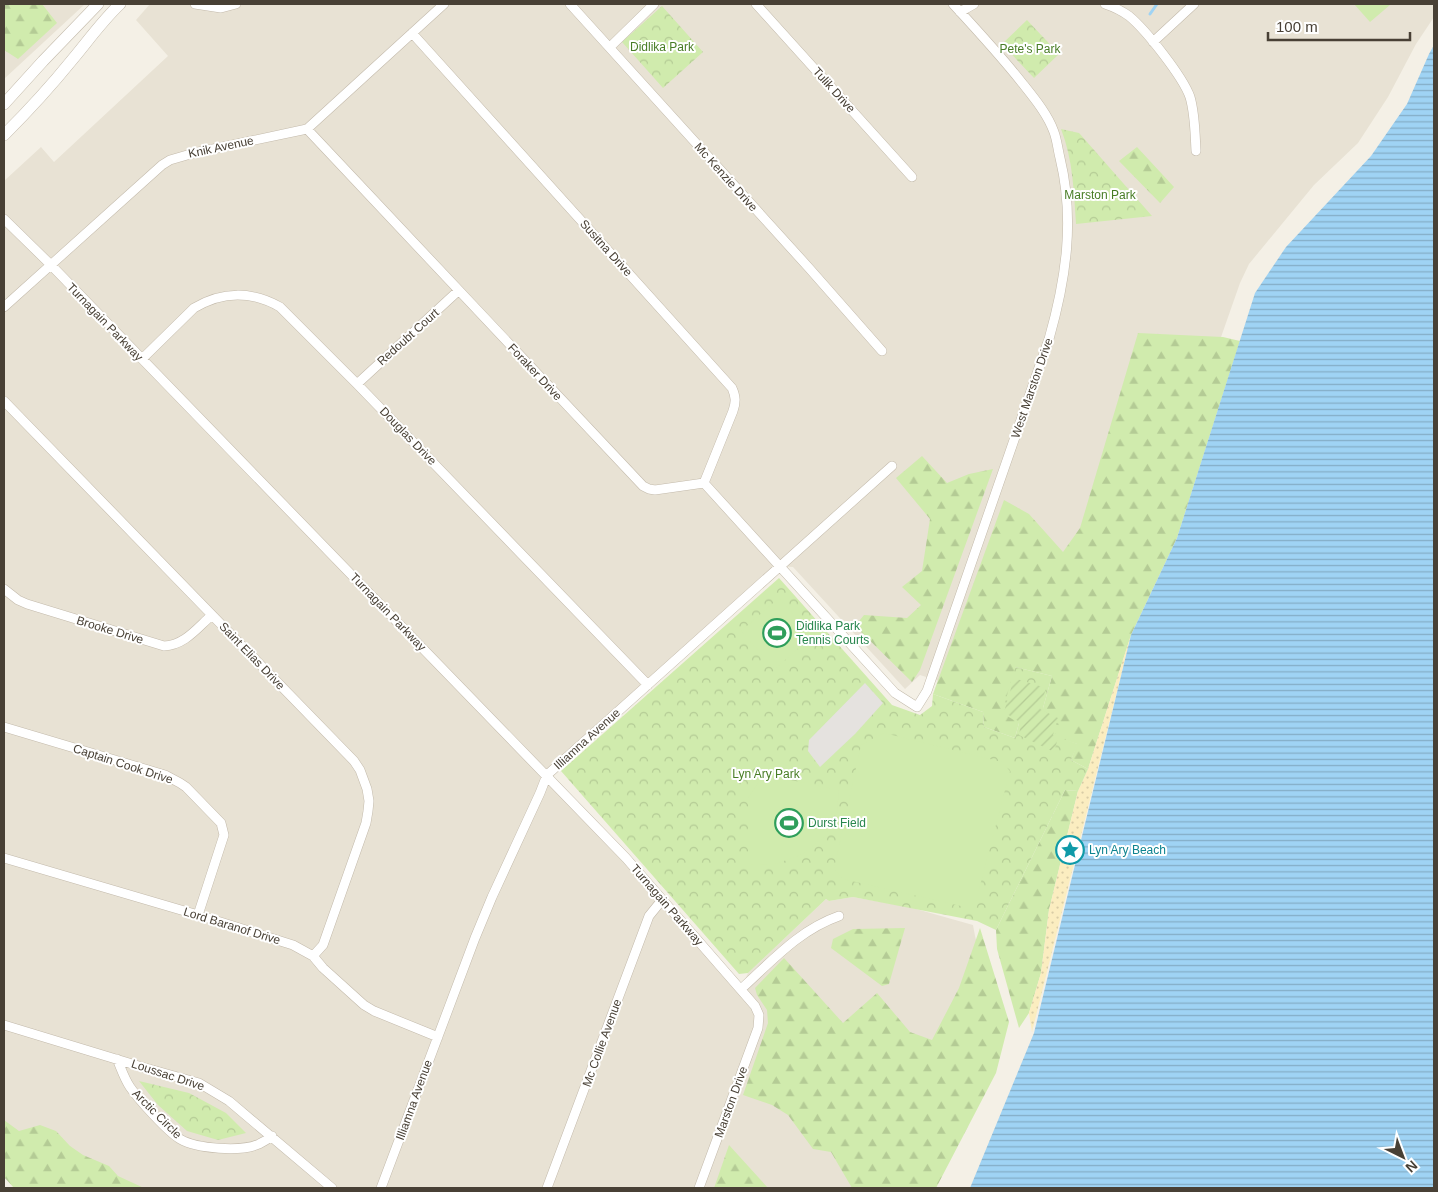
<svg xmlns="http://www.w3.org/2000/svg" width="1438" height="1192" viewBox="0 0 1438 1192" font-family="Arial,sans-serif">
	<defs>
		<pattern id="forest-firs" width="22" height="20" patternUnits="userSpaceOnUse" patternTransform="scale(1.25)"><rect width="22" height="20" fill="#d0ebad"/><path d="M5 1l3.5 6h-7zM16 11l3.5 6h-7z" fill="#b4cb95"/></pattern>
		<pattern id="sand-dots" width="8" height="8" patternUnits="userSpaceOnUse" patternTransform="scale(1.25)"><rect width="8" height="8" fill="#fbedc0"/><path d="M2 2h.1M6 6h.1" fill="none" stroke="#d9cca6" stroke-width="1.8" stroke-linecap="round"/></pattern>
		<pattern id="park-crowns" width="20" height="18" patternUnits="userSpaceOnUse" patternTransform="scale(1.25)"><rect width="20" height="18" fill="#d0ebad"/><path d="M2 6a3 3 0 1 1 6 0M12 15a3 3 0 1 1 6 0" fill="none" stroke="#b4cb95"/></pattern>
		<pattern id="garden-furrows" width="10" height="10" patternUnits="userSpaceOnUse" patternTransform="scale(1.25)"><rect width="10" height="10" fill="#d0ebad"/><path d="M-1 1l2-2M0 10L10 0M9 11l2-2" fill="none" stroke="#b4cb95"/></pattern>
		<pattern id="water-rules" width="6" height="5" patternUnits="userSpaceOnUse" patternTransform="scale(1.25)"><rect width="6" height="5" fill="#9fd3f4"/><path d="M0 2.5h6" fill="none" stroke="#84adc6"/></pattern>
	</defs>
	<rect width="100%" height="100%" fill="#f4f0e6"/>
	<!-- residential -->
	<path fill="#e8e2d4" d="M 4,4 L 85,4 L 4,79 Z
		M 150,4 L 1434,4 L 1434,17 L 1416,44 L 1388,97 L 1358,143 L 1314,185 L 1249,264 L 1240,283 L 1160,511 L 954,686 L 920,675 L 905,689 L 793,567 L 780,566 L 547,775 L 741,988 L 748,973 L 826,899 L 829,901 L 853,897 L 909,907 L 973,925 L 975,936 L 998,1023 L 923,1188 L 51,1188 L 4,1151 L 4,181 L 41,147 L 54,162 L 168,56 L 136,20 Z"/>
	<!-- forest -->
	<path fill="url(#forest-firs)" d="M 4,4 L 42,4 L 57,23 L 18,59 L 4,50 Z
		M 1137,147 L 1174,187 L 1160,203 L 1119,161 Z
		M 1138,333 L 1223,337 L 1240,341 L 1177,538 L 1131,635 L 1088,769 L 1071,760 L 1077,744 L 1055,737 L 1043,708 L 1052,676 L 1015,667 L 1019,723 L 1015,738 L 984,727 L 983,712 L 933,694 L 1004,500 L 1029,514 L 1063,552 L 1080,528 Z
		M 922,456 L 947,483 L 969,474 L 993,469 L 920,670 L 912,682 L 855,626 L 864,615 L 907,618 L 921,605 L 902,587 L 922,571 L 930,519 L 896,478 Z
		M 1065,790 L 1078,791 L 1049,910 L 1041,973 L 1029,1013 L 1019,1028 L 997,949 L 996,930 Z
		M 905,928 L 889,984 L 882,986 L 831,948 L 833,939 L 853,929 Z
		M 980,928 L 1009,1022 L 996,1073 L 936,1188 L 852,1188 L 831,1152 L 813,1149 L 788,1115 L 772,1105 L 743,1095 L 768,1023 L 767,1010 L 757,995 L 755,988 L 784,958 L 843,1023 L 877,993 L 910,1032 L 932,1040 L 959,988 Z
		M 4,1120 L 19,1131 L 40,1125 L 56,1131 L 70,1146 L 83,1155 L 109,1166 L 118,1176 L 144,1188 L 14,1188 L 4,1177 Z
		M 729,1145 L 768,1188 L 714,1188 Z"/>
	<!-- sand -->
	<path fill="url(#sand-dots)" d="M 1131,635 L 1032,1032 L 1029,1013 L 1041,973 L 1049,910 L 1078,791 L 1088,769 Z"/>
	<!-- park -->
	<path fill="url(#park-crowns)" d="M 662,6 L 703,52 L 663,88 L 622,42 Z
		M 1027,20 L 1059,54 L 1034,78 L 1002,44 Z
		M 1061,129 L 1079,133 L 1080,134 L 1152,216 L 1076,224 C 1074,193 1073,159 1061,129 Z
		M 779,578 L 892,705 L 920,715 L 932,706 L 933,694 L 983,712 L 984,727 L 1015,738 L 1019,723 L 1002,713 L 1015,667 L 1052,676 L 1043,708 L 1061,716 L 1055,736 L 1078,744 L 1071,760 L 1088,769 L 1078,791 L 1065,790 L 996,930 L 977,921 L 853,897 L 829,901 L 826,899 L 748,973 L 739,974 L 561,771 Z
		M 139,1081 L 189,1093 L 226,1113 L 246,1133 L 218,1140 L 187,1131 L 158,1105 Z"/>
	<!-- garden -->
	<path fill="url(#garden-furrows)" d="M 1014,678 L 1046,688 L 1040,709 L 1058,718 L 1053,735 L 1058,738 L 1054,752 L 1019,735 L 1021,723 L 1004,712 Z"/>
	<!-- pitch -->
	<path fill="#d0ebad" d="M 1354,4 L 1389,4 L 1390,5 L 1370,22 Z
		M 779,598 L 812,636 L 775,669 L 741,631 Z
		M 884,733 L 1002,762 L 1010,771 L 976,901 L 965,907 L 843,879 L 834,869 L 861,745 Z
		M 776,777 L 839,790 L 837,811 L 825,836 L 803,854 L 773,865 L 748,864 L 748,798 L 758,783 Z"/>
	<!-- parking -->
	<path fill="#e5e2df" d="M 865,683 L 883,703 L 855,734 L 820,767 L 808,751 L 809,740 Z"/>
	<!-- water -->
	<path fill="url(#water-rules)" d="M 1434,45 L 1434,1188 L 970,1188 L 1034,1033 L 1131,635 L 1177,538 L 1255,293 L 1286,247 L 1371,156 L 1407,104 L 1429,54 Z"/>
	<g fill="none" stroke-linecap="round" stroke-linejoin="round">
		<!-- stream -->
		<path stroke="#9fd3f4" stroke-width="3" d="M 1150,14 L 1157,4"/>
		<defs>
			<path id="minor" d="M 195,4 L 221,8 L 236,4
				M 570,4 L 809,268 L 882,351
				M 756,4 L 912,177
				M 1105,4 C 1114,7 1122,11 1129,16 C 1146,30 1183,77 1190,97 C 1195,114 1195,133 1196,151
				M 960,12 L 974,4
				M 412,33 L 732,388 C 736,397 736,402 733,411 L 704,483
				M 1153,42 L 1194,4
				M 610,47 L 654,4
				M 307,129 L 643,486 L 649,489 L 655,490 L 704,483
				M 4,219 L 50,264 L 626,858 L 755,1006 L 759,1015 L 758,1028 L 699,1188
				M 4,307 L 162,165 L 170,160 L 194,153 L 307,129 L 444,4
				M 142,359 L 194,308 C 222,291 252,291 280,307 L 357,384 L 648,685
				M 357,384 L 458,291
				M 4,401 L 354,761 L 360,770 L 367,789 L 369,801 L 368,811 L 366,823 L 323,945 L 313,956
				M 704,483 L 895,693 L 917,707 L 927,691 L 1049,339 C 1066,279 1075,220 1060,158 C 1058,150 1057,140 1054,132 C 1048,115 1035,99 1023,84 C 1001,56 977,30 953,4
				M 4,589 L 18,600 L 27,604 L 164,646 C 185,645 197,628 212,615
				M 4,727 L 165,775 L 180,783 L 186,787 L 221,823 L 224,835 L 198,915
				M 4,858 L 198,915 L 293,945 L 313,956 L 323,968 L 364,1005 L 374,1011 L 438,1037
				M 741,989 C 772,961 799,930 839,916
				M 4,1025 L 142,1067 L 199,1083 L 229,1101 L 332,1188
				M 117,1059 C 121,1068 124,1078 130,1087 C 139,1100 167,1131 180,1139 C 197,1149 241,1152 259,1144 C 263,1142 268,1139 272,1136
				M 381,1188 L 475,938 L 492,897 L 540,793 L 547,775 L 892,466
				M 547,1188 L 649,916 L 662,900"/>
			<path id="tertiary" d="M 4,104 L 43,61 L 98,4
				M 4,135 C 28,111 51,86 72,60 C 88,41 102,21 120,4"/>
		</defs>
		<!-- minor casing -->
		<use href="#minor" stroke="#c3baab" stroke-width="10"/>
		<!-- tertiary casing -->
		<use href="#tertiary" stroke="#c3baab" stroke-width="12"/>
		<!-- minor -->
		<use href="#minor" stroke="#fff" stroke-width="9"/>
		<!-- tertiary -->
		<use href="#tertiary" stroke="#fff" stroke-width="11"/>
	</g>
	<!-- icons -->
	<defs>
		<symbol id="stadium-ring" viewBox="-11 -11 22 22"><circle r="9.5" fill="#fff" stroke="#2e9e5b" stroke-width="1.5"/><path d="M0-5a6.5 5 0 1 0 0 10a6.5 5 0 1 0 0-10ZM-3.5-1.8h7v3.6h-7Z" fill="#2e9e5b"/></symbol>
		<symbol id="sight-ring" viewBox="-11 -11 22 22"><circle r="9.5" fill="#fff" stroke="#0f9aa8" stroke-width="1.5"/><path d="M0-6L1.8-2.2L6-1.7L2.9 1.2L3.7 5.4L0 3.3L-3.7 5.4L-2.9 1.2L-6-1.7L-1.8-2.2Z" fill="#0f9aa8"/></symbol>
	</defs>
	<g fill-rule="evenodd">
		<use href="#stadium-ring" x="761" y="617" width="32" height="32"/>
		<use href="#stadium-ring" x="773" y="807" width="32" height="32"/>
		<use href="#sight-ring" x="1054" y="834" width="32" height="32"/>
	</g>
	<g text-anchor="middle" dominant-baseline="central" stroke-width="4" stroke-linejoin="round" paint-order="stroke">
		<!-- park labels -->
		<g font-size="12" fill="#487d25" stroke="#fff">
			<text x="662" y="47">Didlika Park</text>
			<text x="1030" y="49">Pete's Park</text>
			<text x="1100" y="195">Marston Park</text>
			<text x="766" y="774">Lyn Ary Park</text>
		</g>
		<!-- street labels -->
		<g font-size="12" fill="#484035" stroke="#fff">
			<text transform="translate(834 90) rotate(48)">Tulik Drive</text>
			<text transform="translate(221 147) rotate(-12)">Knik Avenue</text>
			<text transform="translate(726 177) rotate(48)">Mc Kenzie Drive</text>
			<text transform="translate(606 248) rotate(48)">Susitna Drive</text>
			<text transform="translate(105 322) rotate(46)">Turnagain Parkway</text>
			<text transform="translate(408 337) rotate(-42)">Redoubt Court</text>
			<text transform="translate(535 372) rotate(47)">Foraker Drive</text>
			<text transform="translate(1032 388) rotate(-71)">West Marston Drive</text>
			<text transform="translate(408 436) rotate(46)">Douglas Drive</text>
			<text transform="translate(388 612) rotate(46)">Turnagain Parkway</text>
			<text transform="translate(110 630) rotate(17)">Brooke Drive</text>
			<text transform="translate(252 656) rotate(46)">Saint Elias Drive</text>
			<text transform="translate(587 739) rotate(-42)">Illiamna Avenue</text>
			<text transform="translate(123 764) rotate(18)">Captain Cook Drive</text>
			<text transform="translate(667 905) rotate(49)">Turnagain Parkway</text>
			<text transform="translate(232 926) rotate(17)">Lord Baranof Drive</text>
			<text transform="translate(602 1043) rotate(-70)">Mc Collie Avenue</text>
			<text transform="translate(168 1075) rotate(18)">Loussac Drive</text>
			<text transform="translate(414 1100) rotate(-70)">Illiamna Avenue</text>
			<text transform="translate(731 1102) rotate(-70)">Marston Drive</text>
			<text transform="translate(157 1114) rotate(45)">Arctic Circle</text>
		</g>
		<!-- leisure labels -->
		<g font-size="12" fill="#27864d" stroke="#fff" text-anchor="start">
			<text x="796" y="626">Didlika Park<tspan x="796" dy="14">Tennis Courts</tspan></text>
			<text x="808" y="823">Durst Field</text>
		</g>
		<!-- culture labels -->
		<g font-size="12" fill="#0d838f" stroke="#fff" text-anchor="start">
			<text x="1089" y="850">Lyn Ary Beach</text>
		</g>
	</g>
	<!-- border -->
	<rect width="1438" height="1192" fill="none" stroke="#484035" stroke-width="10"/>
	<!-- north arrow -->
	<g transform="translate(1403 1157) rotate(138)" stroke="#ffffff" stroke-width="4" paint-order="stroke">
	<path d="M0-4L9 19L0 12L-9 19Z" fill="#484035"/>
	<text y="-8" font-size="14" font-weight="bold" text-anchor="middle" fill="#484035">N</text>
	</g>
	<!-- scale -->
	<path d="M1268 32v8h142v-8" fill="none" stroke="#484035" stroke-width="2.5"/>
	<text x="1276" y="32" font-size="15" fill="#484035" stroke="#ffffff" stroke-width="4" paint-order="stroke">100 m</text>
</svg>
